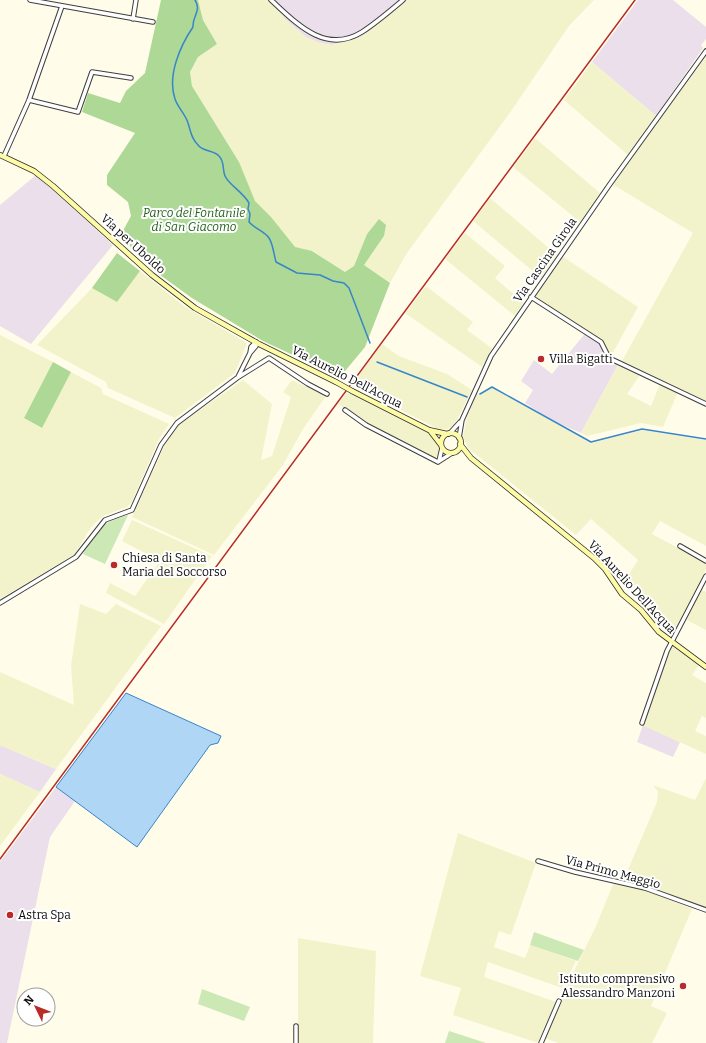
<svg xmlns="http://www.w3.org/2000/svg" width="706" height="1043" viewBox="0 0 706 1043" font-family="Bitter,serif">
	<rect width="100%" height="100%" fill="#fffcea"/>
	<!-- industrial -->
	<path fill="#eadfea" d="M 269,0 L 408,0 L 361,37 L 332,45 L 320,43 L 307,38 L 288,22 Z
		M 638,0 L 673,0 L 706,27 L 706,39 L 701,45 L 703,48 L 656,116 L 592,62 Z
		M 36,175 L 113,245 L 31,344 L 0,326 L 0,205 Z
		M 587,331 L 601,341 L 611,356 L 622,361 L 619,363 L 581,433 L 551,420 L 525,403 L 533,390 L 521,381 L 534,360 L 552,374 Z
		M 643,725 L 680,742 L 673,757 L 637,742 Z
		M 0,745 L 56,769 L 40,792 L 0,774 Z
		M 56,787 L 75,801 L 50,837 L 7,1043 L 0,1043 L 0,862 Z"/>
	<!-- farmland -->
	<path fill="#f3f3cb" d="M 198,0 L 269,0 L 288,22 L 307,38 L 320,43 L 332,45 L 361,37 L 408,0 L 594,0 L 569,26 L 509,114 L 407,253 L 390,283 L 364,265 L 384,236 L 379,219 L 367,234 L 354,266 L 345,272 L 313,251 L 196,251 L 348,294 L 365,347 L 340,377 L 263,340 L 192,298 L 152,269 L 151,267 L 234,173 L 239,162 L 192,86 L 190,72 L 198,57 L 217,44 L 203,20 Z
		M 706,57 L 706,401 L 622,361 L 693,233 L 612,184 Z
		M 592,62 L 656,116 L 628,155 L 564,100 Z
		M 535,138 L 600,193 L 580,222 L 513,167 Z
		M 490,198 L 557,255 L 541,278 L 473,221 Z
		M 465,233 L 505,266 L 495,278 L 524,303 L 515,316 L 445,259 Z
		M 562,256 L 638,307 L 611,356 L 601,341 L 535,296 Z
		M 140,271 L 184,306 L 247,343 L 235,373 L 175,418 L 108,388 L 106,382 L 37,345 L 92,288 L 117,302 Z
		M 426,286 L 473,322 L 467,330 L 493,349 L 482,367 L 405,313 Z
		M 0,335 L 53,362 L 24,418 L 41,428 L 71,372 L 101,388 L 103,394 L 169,424 L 159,439 L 132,502 L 127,507 L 103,516 L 91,527 L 75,554 L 0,599 Z
		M 382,344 L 399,356 L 447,374 L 472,390 L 454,426 L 445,430 L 438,429 L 352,385 Z
		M 618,365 L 640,375 L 627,394 L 651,406 L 660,384 L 678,392 L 663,427 L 641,423 L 587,436 L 581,433 Z
		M 243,380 L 272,404 L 261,460 L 272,456 L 291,397 L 283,392 L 292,380 L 326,396 L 303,429 L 283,465 L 214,555 L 132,517 L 168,438 L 174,428 Z
		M 491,387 L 591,443 L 642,430 L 706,440 L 706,546 L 660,521 L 652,534 L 706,563 L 706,569 L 673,638 L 664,631 L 643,604 L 623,584 L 638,560 L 591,519 L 576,535 L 468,448 L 463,437 L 467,417 L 476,393 L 480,394 Z
		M 347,392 L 429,433 L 440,445 L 439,455 L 435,458 L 368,425 L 338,404 Z
		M 132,520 L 212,556 L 164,624 L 106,593 L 110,583 L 135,596 L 160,561 L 122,541 Z
		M 700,589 L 706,592 L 706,630 L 685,619 Z
		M 80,604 L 106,614 L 116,604 L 161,626 L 56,769 L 0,745 L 0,672 L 74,705 L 71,666 Z
		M 672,646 L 699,665 L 692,675 L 706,683 L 706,718 L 702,716 L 695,731 L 706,736 L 706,754 L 644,726 L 643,723 L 657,681 Z
		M 0,774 L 40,792 L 0,846 Z
		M 706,778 L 706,907 L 624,879 L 657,802 L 658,792 L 653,785 L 695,800 Z
		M 458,833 L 536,863 L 511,935 L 499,931 L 494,947 L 525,958 L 530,945 L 576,961 L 562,988 L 488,962 L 484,977 L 556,1002 L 538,1043 L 453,1015 L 461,988 L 420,976 Z
		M 614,882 L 644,889 L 692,909 L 651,1006 L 667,1013 L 652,1043 L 558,1043 L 545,1038 L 573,973 L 596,926 Z
		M 298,938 L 376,951 L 373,1043 L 298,1043 Z"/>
	<!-- green -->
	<path fill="#cbe8b5" d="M 128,515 L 105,564 L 83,554 C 97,528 99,524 128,515 Z
		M 534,932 L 584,950 L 578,961 L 530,945 Z
		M 202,989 L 250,1007 L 244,1021 L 198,1004 Z
		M 449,1031 L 486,1043 L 445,1043 Z"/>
	<!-- forest -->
	<path fill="#aed895" d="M 161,0 L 198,0 L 203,20 L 217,44 L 198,57 L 190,72 L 192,86 L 239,162 L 255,201 L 271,217 L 295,247 L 312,251 L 345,272 L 354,266 L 367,234 L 379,219 L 386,225 L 384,236 L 364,265 L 390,283 L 365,347 L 340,377 L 263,341 L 192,298 L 152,269 L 120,236 L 131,216 L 128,202 L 107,185 L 107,175 L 135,133 L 82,112 L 88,93 L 120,103 L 126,91 L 145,73 Z
		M 117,253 L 140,271 L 117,302 L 92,288 Z
		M 53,362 L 71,372 L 42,428 L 24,418 Z"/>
	<!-- water -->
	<path fill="#b0d6f5" stroke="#3885ca" d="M 126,693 L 221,736 L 218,743 L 210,745 L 137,847 L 56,787 Z"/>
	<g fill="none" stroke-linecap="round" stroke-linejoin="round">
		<!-- stream -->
		<path stroke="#3885ca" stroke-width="1.5" d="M 195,0 C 202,11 192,16 193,27 C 180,46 167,76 175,99 C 178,108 186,115 188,123 C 191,132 191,138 198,145 C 203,152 214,150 219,156 C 225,162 222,169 225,176 C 229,185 243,192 249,203 L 248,209 L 250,214 L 249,222 C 255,229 264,231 269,238 C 273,244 274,255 276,262 L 297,273 L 320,275 L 333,281 L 344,283 L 349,288 L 370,343
			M 377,362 L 467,397
			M 480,394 L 492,387 L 591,442 L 642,429 L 706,439"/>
		<defs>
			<path id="street" d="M 30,0 L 153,22
				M 271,0 C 296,23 325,55 362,32 C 376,23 390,11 403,0
				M 133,19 L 136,0
				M 29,100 L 78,112 L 92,72 L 131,78
				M 4,156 L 29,100 L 62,6
				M 531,297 L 601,342 L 609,358 L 706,404
				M 250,353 L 256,346 L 256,342
				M 238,377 L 250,353 L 251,347 L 256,342
				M 345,410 L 366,425 L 438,462
				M 449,434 L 460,422
				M 459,438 L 462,420 L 491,356 L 610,184 L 706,51
				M 439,461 L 442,448
				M 438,462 L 452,453
				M 680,546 L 706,561
				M 0,603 L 76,557 L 105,520 L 132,510 L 161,445 L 177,423 L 237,378 L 269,358 L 308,384 L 327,394
				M 642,723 L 667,651 L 706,576
				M 538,861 L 575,872 L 645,888 L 706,910
				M 296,1043 L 296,1026
				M 541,1043 L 559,1001"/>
			<path id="secondary" d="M 0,155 L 34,171 L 53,186 L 152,275 L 195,308 L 259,344 L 336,382
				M 352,391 L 429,430 L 447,434
				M 431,432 L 441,445
				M441 443a10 10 0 1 1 20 0a10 10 0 1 1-20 0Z
				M 460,444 L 471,458 L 594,558 L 605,569 L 622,594 L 641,610 L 659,632 L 706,667"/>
		</defs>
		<!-- street casing -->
		<use href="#street" stroke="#3e3e3e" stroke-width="5.5"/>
		<!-- secondary casing -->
		<use href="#secondary" stroke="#2d2d2d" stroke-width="6"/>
		<!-- street -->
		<use href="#street" stroke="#fff" stroke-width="3.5"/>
		<!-- secondary -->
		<use href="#secondary" stroke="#fefba6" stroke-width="4.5"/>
		<!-- rail -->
		<path stroke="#b82b26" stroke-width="1.5" d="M 0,859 L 635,0"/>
		<defs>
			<path id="secondary-bridge" d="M 336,382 L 352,391"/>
		</defs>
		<!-- secondary-bridge casing -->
		<use href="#secondary-bridge" stroke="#2d2d2d" stroke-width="6" stroke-linecap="butt"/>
		<!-- secondary-bridge -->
		<use href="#secondary-bridge" stroke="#fefba6" stroke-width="4.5"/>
	</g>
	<!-- markers -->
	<g fill="#b82b26" stroke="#fff" stroke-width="1.5">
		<circle cx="541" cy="359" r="4"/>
		<circle cx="114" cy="565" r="4"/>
		<circle cx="10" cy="915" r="4"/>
		<circle cx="683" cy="986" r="4"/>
	</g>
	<g text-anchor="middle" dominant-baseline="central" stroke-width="4" stroke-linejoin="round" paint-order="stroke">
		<!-- park labels -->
		<g font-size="12" font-style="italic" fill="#26611e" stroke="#fff">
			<text x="194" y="213">Parco del Fontanile<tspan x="194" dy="14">di San Giacomo</tspan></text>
		</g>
		<!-- street labels -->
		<g font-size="12" fill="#0b0b0b" stroke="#fff">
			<text transform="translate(133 244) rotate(42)">Via per Uboldo</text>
			<text transform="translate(545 260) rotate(-55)">Via Cascina Girola</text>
			<text transform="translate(347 377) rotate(27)">Via Aurelio Dell'Acqua</text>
			<text transform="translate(632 587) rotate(47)">Via Aurelio Dell'Acqua</text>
			<text transform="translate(613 872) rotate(15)">Via Primo Maggio</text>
		</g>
		<!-- poi labels -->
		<g font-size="12" fill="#0b0b0b" stroke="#fff" text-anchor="start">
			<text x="549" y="359">Villa Bigatti</text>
			<text x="122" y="558">Chiesa di Santa<tspan x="122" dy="14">Maria del Soccorso</tspan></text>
			<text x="18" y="915">Astra Spa</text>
			<text x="675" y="979" text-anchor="end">Istituto comprensivo<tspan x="675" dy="14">Alessandro Manzoni</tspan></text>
		</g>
	</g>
	<!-- north arrow -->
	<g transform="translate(36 1007) rotate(313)"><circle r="19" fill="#ffffff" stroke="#9d9d9d"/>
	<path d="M0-3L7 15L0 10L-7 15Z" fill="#b82b26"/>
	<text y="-6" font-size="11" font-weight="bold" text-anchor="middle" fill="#0b0b0b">N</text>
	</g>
</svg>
